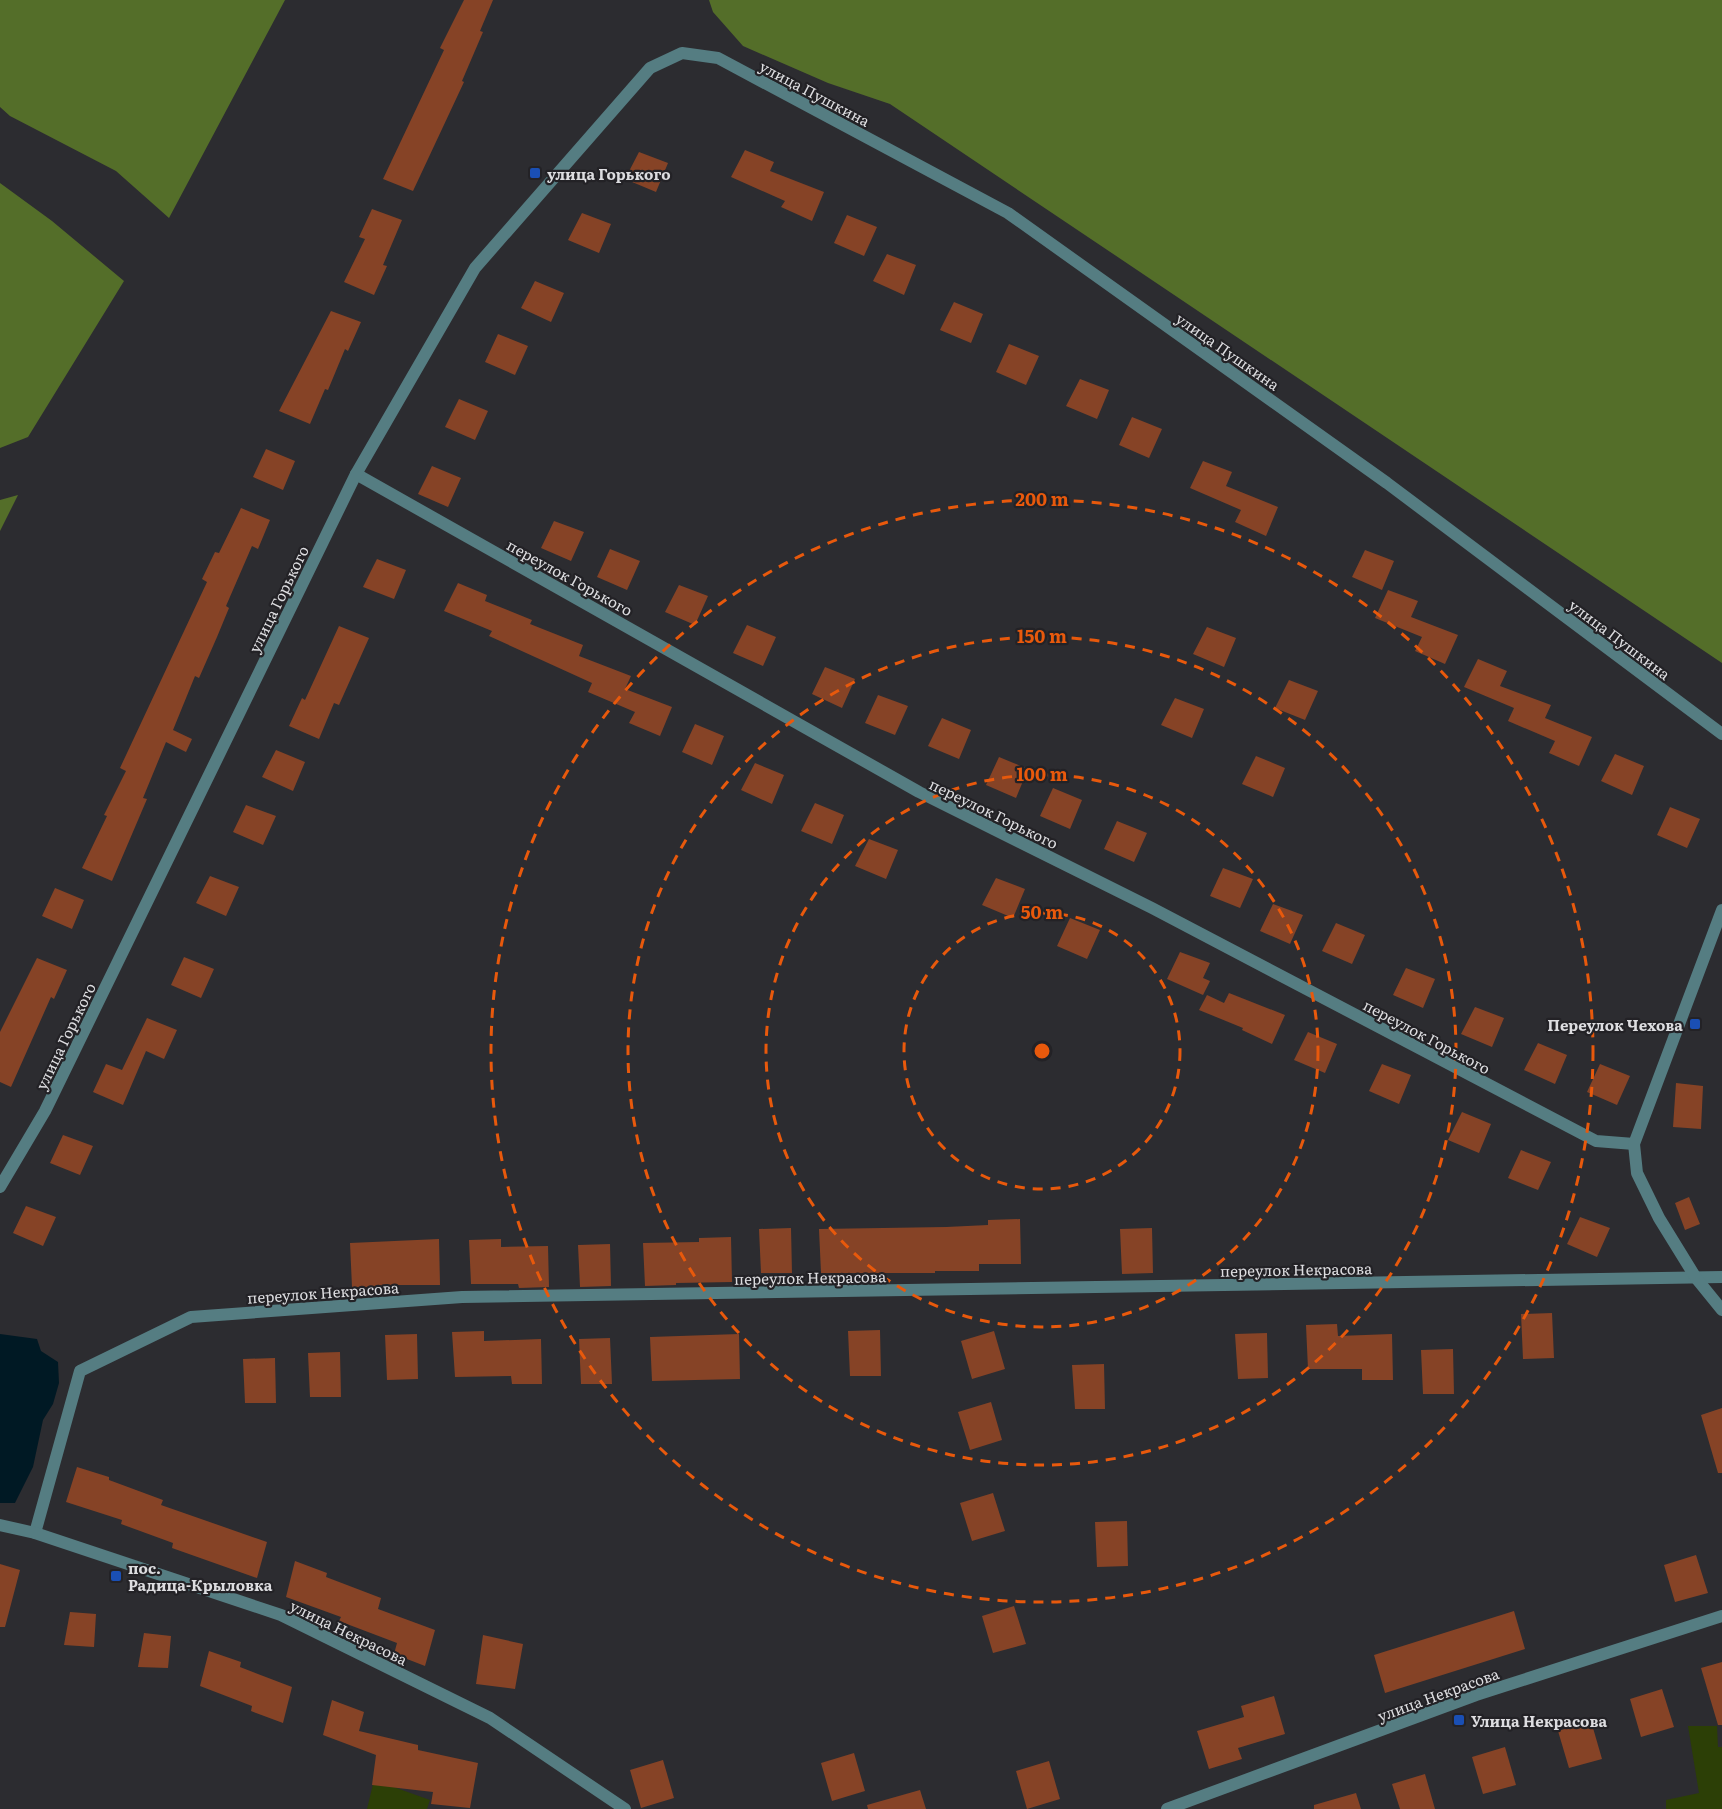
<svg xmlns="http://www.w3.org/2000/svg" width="1722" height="1809" viewBox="0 0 1722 1809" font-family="Literata,serif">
	<rect width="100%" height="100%" fill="#2c2c30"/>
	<!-- green -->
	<path fill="#2c3f06" d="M 1688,1726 L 1717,1726 L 1718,1747 L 1722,1747 L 1722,1809 L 1666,1809 L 1666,1800 L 1699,1793 Z
		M 374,1780 L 430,1800 L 427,1809 L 367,1809 Z"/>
	<!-- forest -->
	<path fill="#546e29" d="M 0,0 L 285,0 L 169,218 L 116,171 L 10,116 L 0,107 Z
		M 709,0 L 1722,0 L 1722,663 L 890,104 L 828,83 L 743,46 L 713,12 Z
		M 0,183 L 52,221 L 124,281 L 28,437 L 0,448 Z
		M 18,495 L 0,531 L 0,500 Z"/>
	<!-- water -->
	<path fill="#001924" d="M 0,1334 L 37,1339 L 41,1351 L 58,1362 L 59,1383 L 53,1404 L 43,1420 L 33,1467 L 15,1503 L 0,1503 Z"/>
	<!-- building -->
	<path fill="#864326" d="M 464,0 L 493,0 L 480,31 L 483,32 L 462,81 L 464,82 L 413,191 L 383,179 L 444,50 L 440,48 Z
		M 745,150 L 774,162 L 770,171 L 824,192 L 812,221 L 781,207 L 785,201 L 731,177 Z
		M 639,152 L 668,163 L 656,192 L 625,179 Z
		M 372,209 L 402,220 L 383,265 L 387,266 L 374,295 L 344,282 L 365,239 L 359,237 Z
		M 582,213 L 611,224 L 599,253 L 568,240 Z
		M 847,215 L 877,227 L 864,256 L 834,243 Z
		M 887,254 L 916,265 L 904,295 L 873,281 Z
		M 535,281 L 564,293 L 551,322 L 521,308 Z
		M 954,302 L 983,314 L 971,343 L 940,330 Z
		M 331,311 L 361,322 L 348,351 L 345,349 L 328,390 L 325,389 L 310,424 L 279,411 Z
		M 498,334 L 528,346 L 515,375 L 485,362 Z
		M 1009,344 L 1039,356 L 1026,385 L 996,372 Z
		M 1080,379 L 1109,390 L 1097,419 L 1066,406 Z
		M 459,399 L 488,411 L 475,440 L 445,427 Z
		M 1132,417 L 1162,429 L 1149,458 L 1119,445 Z
		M 266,449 L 295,461 L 283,490 L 253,477 Z
		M 1203,461 L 1232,472 L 1226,486 L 1278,507 L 1266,536 L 1235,522 L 1241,510 L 1190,488 Z
		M 432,466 L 461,478 L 448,507 L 418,494 Z
		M 241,508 L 270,520 L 258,549 L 252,546 L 226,606 L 229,608 L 217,637 L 199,678 L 195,676 L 173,730 L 192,739 L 186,752 L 166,742 L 143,798 L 147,799 L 112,881 L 82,868 L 107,816 L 104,815 L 126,771 L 120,768 L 207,582 L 202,579 L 215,552 L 219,553 Z
		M 554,521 L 584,532 L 571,561 L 541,548 Z
		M 610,549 L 640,561 L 627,590 L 597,577 Z
		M 1365,550 L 1394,561 L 1382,590 L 1352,577 Z
		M 377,559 L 406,570 L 394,599 L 363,587 Z
		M 458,583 L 487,595 L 485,601 L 532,620 L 530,624 L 583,645 L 579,656 L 631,676 L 625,689 L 672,707 L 660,736 L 629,723 L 635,712 L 588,692 L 592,683 L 489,636 L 492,631 L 444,611 Z
		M 679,585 L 708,596 L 695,625 L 665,612 Z
		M 1388,590 L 1418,601 L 1411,617 L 1458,635 L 1445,664 L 1415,651 L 1422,637 L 1375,618 Z
		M 747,625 L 776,637 L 763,666 L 733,653 Z
		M 339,626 L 369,638 L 339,705 L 334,703 L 319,739 L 289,726 L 302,698 L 305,700 Z
		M 1207,627 L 1236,638 L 1224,667 L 1193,654 Z
		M 1478,659 L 1507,671 L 1500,686 L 1551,705 L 1545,718 L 1592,737 L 1579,766 L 1549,753 L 1555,741 L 1508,721 L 1514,708 L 1464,687 Z
		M 825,667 L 855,679 L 842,708 L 812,694 Z
		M 1289,680 L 1318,691 L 1305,720 L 1275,708 Z
		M 878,695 L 908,706 L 895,735 L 865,723 Z
		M 1175,698 L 1204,709 L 1192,738 L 1161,725 Z
		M 942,718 L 971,730 L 959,759 L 928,746 Z
		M 695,724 L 724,736 L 712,765 L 682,752 Z
		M 276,750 L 305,762 L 293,791 L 262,777 Z
		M 1615,754 L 1644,766 L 1632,795 L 1601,781 Z
		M 1256,756 L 1285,768 L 1273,797 L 1242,784 Z
		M 999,757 L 1028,769 L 1016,798 L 986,785 Z
		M 755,763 L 784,775 L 772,804 L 741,790 Z
		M 1053,788 L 1082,800 L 1070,829 L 1040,816 Z
		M 815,803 L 844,815 L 832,844 L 801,831 Z
		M 246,805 L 276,816 L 263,845 L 233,832 Z
		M 1670,807 L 1700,819 L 1687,848 L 1657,835 Z
		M 1117,821 L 1147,833 L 1134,862 L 1104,849 Z
		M 869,839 L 898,850 L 886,879 L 855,866 Z
		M 1223,868 L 1253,879 L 1240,908 L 1210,896 Z
		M 210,876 L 239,887 L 226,916 L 196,903 Z
		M 996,878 L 1025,889 L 1013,918 L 982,905 Z
		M 55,888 L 84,900 L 72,929 L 42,916 Z
		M 1273,904 L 1303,915 L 1290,944 L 1260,931 Z
		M 1070,918 L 1100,930 L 1087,959 L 1057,946 Z
		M 1336,923 L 1365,935 L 1352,964 L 1322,951 Z
		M 1180,952 L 1210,963 L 1203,978 L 1210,981 L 1203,995 L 1167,979 Z
		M 184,957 L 214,969 L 201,998 L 171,985 Z
		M 37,958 L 67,970 L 54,999 L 51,997 L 11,1087 L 0,1082 L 0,1032 Z
		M 1406,968 L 1435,979 L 1423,1008 L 1393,995 Z
		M 1229,993 L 1285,1015 L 1272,1044 L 1242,1030 L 1243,1028 L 1199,1010 L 1207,995 L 1224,1003 Z
		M 1475,1007 L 1504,1018 L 1492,1047 L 1461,1034 Z
		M 147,1018 L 177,1030 L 164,1059 L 146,1051 L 123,1105 L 93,1092 L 106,1064 L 122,1070 Z
		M 1308,1032 L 1337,1044 L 1325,1073 L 1294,1060 Z
		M 1538,1043 L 1567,1055 L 1555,1084 L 1524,1070 Z
		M 1382,1064 L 1411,1075 L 1399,1104 L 1369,1091 Z
		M 1600,1064 L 1630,1076 L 1617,1105 L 1587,1092 Z
		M 1676,1083 L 1703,1086 L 1701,1129 L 1673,1127 Z
		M 1462,1112 L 1491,1124 L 1479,1153 L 1448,1140 Z
		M 63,1135 L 93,1146 L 80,1175 L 50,1163 Z
		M 1521,1150 L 1551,1162 L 1538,1190 L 1508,1178 Z
		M 1689,1197 L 1700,1224 L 1685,1230 L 1675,1203 Z
		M 26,1206 L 56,1217 L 43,1246 L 13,1233 Z
		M 1580,1217 L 1610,1228 L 1597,1257 L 1567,1244 Z
		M 1020,1219 L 1021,1264 L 979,1264 L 979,1271 L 935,1271 L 935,1273 L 821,1273 L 819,1229 L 946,1227 L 988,1225 L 988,1220 Z
		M 791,1228 L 792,1273 L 761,1273 L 759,1229 Z
		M 1152,1228 L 1153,1273 L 1122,1274 L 1120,1229 Z
		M 731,1237 L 732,1282 L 676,1283 L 676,1285 L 645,1286 L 643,1243 L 699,1242 L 699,1238 Z
		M 439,1239 L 440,1285 L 383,1285 L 383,1287 L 352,1287 L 350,1243 Z
		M 501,1239 L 501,1247 L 548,1246 L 549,1287 L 519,1288 L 518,1284 L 471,1284 L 469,1240 Z
		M 610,1244 L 611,1286 L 580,1287 L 578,1245 Z
		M 1552,1313 L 1554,1358 L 1523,1359 L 1521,1314 Z
		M 1337,1324 L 1338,1336 L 1392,1334 L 1393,1380 L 1362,1380 L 1362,1369 L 1308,1369 L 1306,1325 Z
		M 880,1330 L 881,1376 L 850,1376 L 848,1331 Z
		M 484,1331 L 484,1341 L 541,1339 L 542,1384 L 512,1384 L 511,1376 L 455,1377 L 452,1332 Z
		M 994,1331 L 1005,1369 L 972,1379 L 961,1341 Z
		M 1267,1333 L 1268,1378 L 1238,1379 L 1235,1334 Z
		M 417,1334 L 418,1379 L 387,1380 L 385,1335 Z
		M 739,1334 L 740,1379 L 652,1381 L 650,1337 Z
		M 610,1338 L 612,1384 L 581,1384 L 579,1339 Z
		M 1453,1349 L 1454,1394 L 1423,1394 L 1421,1350 Z
		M 340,1352 L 341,1397 L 310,1397 L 308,1353 Z
		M 275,1358 L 276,1403 L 245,1403 L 243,1359 Z
		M 1104,1364 L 1105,1409 L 1075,1409 L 1072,1365 Z
		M 991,1402 L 1002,1440 L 970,1450 L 958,1412 Z
		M 1722,1408 L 1722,1473 L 1718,1473 L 1701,1415 Z
		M 77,1467 L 109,1477 L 109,1480 L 163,1500 L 161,1505 L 267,1542 L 257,1578 L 172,1548 L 173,1543 L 121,1524 L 122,1520 L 66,1502 Z
		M 993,1493 L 1005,1531 L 972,1541 L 960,1503 Z
		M 1127,1521 L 1128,1566 L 1097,1567 L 1095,1522 Z
		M 1696,1555 L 1708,1593 L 1675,1602 L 1664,1565 Z
		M 295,1561 L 327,1573 L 326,1577 L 381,1598 L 378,1609 L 435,1630 L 425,1666 L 394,1654 L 397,1643 L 339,1621 L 341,1617 L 286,1597 Z
		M 0,1564 L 20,1570 L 5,1627 L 0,1627 Z
		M 1014,1606 L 1026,1644 L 993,1653 L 982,1616 Z
		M 1514,1611 L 1525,1649 L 1385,1693 L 1374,1655 Z
		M 70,1612 L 96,1614 L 94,1647 L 64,1645 Z
		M 144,1633 L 171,1636 L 168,1668 L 138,1667 Z
		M 483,1635 L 523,1644 L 515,1689 L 476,1684 Z
		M 209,1651 L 241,1662 L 240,1667 L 292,1687 L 283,1723 L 251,1711 L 252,1706 L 200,1686 Z
		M 1722,1662 L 1722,1725 L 1718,1725 L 1701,1668 Z
		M 1662,1689 L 1674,1727 L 1641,1737 L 1630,1699 Z
		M 1274,1696 L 1285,1734 L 1238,1748 L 1242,1759 L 1209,1769 L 1197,1731 L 1244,1717 L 1241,1706 Z
		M 332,1700 L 364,1712 L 359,1731 L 418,1745 L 418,1750 L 478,1763 L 470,1808 L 431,1804 L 433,1792 L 372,1785 L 376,1755 L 323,1735 Z
		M 1591,1721 L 1602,1759 L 1569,1768 L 1558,1731 Z
		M 1505,1747 L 1516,1785 L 1483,1794 L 1472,1757 Z
		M 854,1753 L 865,1791 L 832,1801 L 821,1763 Z
		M 663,1760 L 674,1798 L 641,1808 L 630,1770 Z
		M 1049,1761 L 1060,1799 L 1027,1809 L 1016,1771 Z
		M 1425,1774 L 1435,1809 L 1400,1809 L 1392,1784 Z
		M 920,1790 L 926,1809 L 868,1809 L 867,1805 Z
		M 1356,1793 L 1361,1809 L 1314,1809 L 1314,1805 Z"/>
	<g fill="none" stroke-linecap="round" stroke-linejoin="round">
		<!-- minor -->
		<path stroke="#557d82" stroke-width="12" d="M 356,474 L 919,792 L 1152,908 L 1596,1141 L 1634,1144
			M 35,1533 L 80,1371 L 191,1317 L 462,1297 L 1722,1277"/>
		<!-- tertiary -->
		<path stroke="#557d82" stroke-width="12" d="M 1722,910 L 1634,1144 L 1637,1173 L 1659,1218 L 1696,1278 L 1722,1310
			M 0,1187 L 45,1111 L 356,474 L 475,268 L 650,68 L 682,53 L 718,58 L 1008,213 L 1387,483 L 1722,734
			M 0,1525 L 35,1533 L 281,1615 L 490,1718 L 625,1809
			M 1167,1809 L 1476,1695 L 1722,1616"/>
	</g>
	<!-- distance rings -->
	<g fill="none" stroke="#e8590c" stroke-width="3" stroke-dasharray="10 8">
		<circle cx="1042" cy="1051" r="138"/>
		<circle cx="1042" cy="1051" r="276"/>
		<circle cx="1042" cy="1051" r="414"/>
		<circle cx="1042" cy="1051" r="551"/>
	</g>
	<!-- markers -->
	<g fill="#1a4fb4" stroke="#232226" stroke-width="2">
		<rect x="529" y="167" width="12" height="12" rx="3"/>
		<rect x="1689" y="1018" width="12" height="12" rx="3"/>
		<rect x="110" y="1570" width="12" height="12" rx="3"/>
		<rect x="1453" y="1714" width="12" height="12" rx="3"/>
	</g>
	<g text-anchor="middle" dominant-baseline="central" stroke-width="4.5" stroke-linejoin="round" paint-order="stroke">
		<!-- street labels -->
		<g font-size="15" fill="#dddde0" stroke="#232226">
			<text transform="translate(815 93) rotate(28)">улица Пушкина</text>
			<text transform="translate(1228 351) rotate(35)">улица Пушкина</text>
			<text transform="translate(570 577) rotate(29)">переулок Горького</text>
			<text transform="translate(278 599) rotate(-64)">улица Горького</text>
			<text transform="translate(1620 639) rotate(37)">улица Пушкина</text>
			<text transform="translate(994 813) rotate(26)">переулок Горького</text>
			<text transform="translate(65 1036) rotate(-64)">улица Горького</text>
			<text transform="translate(1427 1036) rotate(28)">переулок Горького</text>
			<text transform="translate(1296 1269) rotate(-1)">переулок Некрасова</text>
			<text transform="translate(810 1277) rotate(-1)">переулок Некрасова</text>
			<text transform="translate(323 1292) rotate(-4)">переулок Некрасова</text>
			<text transform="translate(349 1632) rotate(26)">улица Некрасова</text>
			<text transform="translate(1438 1694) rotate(-20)">улица Некрасова</text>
		</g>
		<!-- poi labels -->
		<g font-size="15" font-weight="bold" fill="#dddde0" stroke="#232226" text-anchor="start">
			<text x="547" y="173">улица Горького</text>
			<text x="1683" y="1024" text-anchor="end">Переулок Чехова</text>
			<text x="128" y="1567">пос.<tspan x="128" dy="17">Радица-Крыловка</tspan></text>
			<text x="1471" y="1720">Улица Некрасова</text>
		</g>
	</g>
	<circle cx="1042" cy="1051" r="9" fill="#e8590c" stroke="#232226" stroke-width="3"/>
	<g font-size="18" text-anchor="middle" font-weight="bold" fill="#e8590c" stroke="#232226" stroke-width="4.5" stroke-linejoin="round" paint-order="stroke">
		<text x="1042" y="506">200 m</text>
		<text x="1042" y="643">150 m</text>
		<text x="1042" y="781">100 m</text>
		<text x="1042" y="919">50 m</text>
	</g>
</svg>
